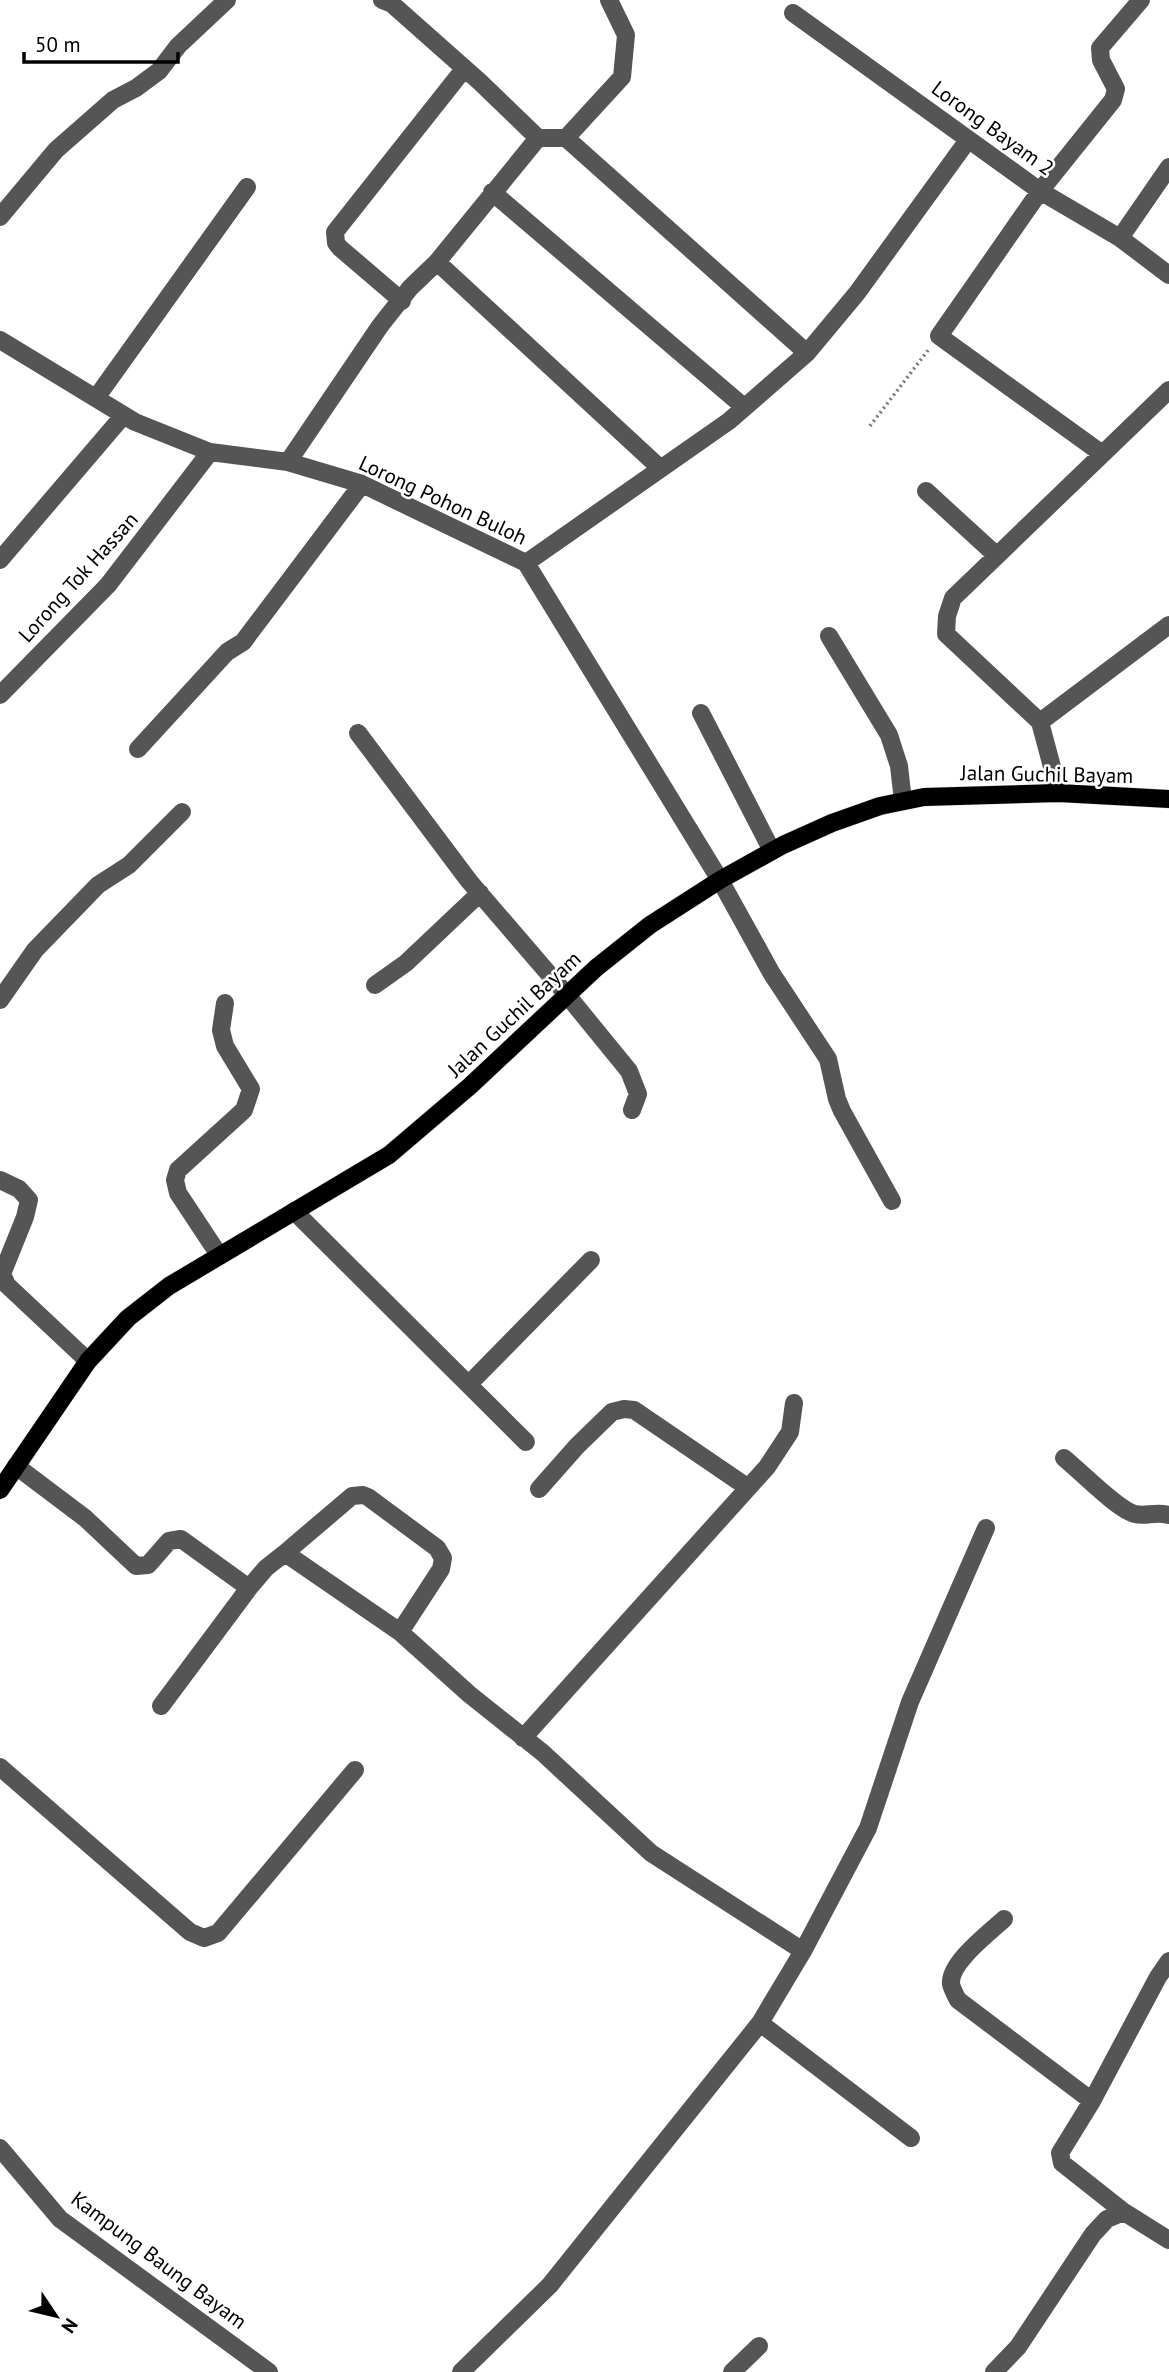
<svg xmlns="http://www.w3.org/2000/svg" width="1169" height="2372" viewBox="0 0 1169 2372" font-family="'PT Sans',sans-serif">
	<rect width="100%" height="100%" fill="#fff"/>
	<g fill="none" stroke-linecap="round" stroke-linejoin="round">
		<defs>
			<path id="major" d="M 0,1490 L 88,1361 L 128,1318 L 169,1286 L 389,1155 L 470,1086 L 596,968 L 650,925 L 720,880 L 783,845 L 832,823 L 880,806 L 924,797 L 1059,793 L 1169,799"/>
		</defs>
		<!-- major casing -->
		<use href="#major" stroke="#dbdbdb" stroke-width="19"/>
		<!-- path -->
		<path stroke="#777" stroke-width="3.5" stroke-dasharray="2 3.5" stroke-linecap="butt" d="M 870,426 L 929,349"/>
		<!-- minor -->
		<path stroke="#555" stroke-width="18" d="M 382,0 L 392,4 L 480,82 L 538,138 L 566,138 L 807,353 L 729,421 L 526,563
			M 793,13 L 1040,191 L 1120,238 L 1169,275
			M 566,138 L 622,77 L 626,35 L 609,0
			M 492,192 L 744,407
			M 0,217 L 56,150 L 113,100 L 136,88 L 159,71 L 178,46 L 227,0
			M 1120,238 L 1169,167
			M 437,262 L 660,468
			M 402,301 L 340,248 L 336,243 L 335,232 L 464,69
			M 0,340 L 135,422 L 210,452 L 288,462 L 362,484 L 526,563 L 720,880 L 772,974 L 828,1059 L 837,1099 L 842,1111 L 892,1201
			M 807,353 L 857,293 L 968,140
			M 96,398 L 247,187
			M 1101,453 L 939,336 L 1040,191 L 1113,100 L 1116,89 L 1101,60 L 1100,48 L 1141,0
			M 288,462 L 380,326 L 410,288 L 437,262 L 538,138
			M 926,491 L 996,555
			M 0,560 L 123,416
			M 829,636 L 889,735 L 899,766 L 903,801
			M 0,695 L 108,585 L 210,452
			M 701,713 L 772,851
			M 1040,722 L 1169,625
			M 358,733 L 469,881 L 567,995 L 629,1071 L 638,1094 L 632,1110
			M 138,749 L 227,652 L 243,642 L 362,484
			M 1059,793 L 1040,722 L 946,634 L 947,616 L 953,598 L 1169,390
			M 375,985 L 406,963 L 480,893
			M 0,1000 L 35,950 L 98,885 L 129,865 L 182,812
			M 0,1180 L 19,1189 L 29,1200 L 25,1217 L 2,1274 L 7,1285 L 88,1361
			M 294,1211 L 526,1442
			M 219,1255 L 178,1193 L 175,1180 L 178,1170 L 244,1110 L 251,1089 L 225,1046 L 221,1030 L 225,1003
			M 469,1384 L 591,1260
			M 1064,1458 C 1079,1470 1119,1511 1135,1514 C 1146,1517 1155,1511 1169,1515
			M 16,1466 L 85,1518 L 136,1566 L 148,1565 L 169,1541 L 181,1539 L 249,1588
			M 539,1489 L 577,1446 L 612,1412 L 624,1409 L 634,1410 L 747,1487
			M 285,1553 L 352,1496 L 363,1495 L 368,1497 L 437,1548 L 443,1558 L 441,1569 L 400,1632
			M 161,1706 L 249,1588 L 266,1568 L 285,1553 L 400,1632 L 469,1694 L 543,1753 L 651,1853 L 803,1951
			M 523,1738 L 767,1467 L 790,1432 L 794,1403
			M 0,1767 L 190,1932 L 204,1938 L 218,1933 L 355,1770
			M 1004,1919 C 989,1933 949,1963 951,1984 C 952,1989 956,1996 958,2000 L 1092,2101
			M 760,2023 L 911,2138
			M 0,2148 L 60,2219 L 269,2372
			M 1124,2212 L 1062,2163 L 1060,2153 L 1092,2101 L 1158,1977 L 1169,1961
			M 461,2372 L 550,2285 L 760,2023 L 803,1951 L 868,1828 L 910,1702 L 986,1528
			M 732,2372 L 759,2346
			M 994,2372 L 1018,2347 L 1093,2234 L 1107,2219 L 1124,2212 L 1169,2240"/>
		<!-- major -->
		<use href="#major" stroke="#000" stroke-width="18"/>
	</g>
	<g text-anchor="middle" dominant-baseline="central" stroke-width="5" stroke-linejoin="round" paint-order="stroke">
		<!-- street labels -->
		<g font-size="21" fill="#000" stroke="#fff">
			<text transform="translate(993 128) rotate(36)">Lorong Bayam 2</text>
			<text transform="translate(443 500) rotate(25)">Lorong Pohon Buloh</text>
			<text transform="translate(78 577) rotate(-48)">Lorong Tok Hassan</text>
			<text transform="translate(1047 774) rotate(1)">Jalan Guchil Bayam</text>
			<text transform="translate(514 1014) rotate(-43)">Jalan Guchil Bayam</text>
			<text transform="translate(159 2260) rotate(37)">Kampung Baung Bayam</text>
		</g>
	</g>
	<!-- north arrow -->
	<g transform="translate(56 2316) rotate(125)" stroke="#ffffff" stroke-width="5" paint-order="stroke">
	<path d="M0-5L12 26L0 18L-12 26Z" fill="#000000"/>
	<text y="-10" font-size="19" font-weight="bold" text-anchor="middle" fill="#000000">N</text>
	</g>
	<!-- scale -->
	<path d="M24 52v10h154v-10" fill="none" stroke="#000000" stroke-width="3.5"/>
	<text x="35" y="52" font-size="21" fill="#000000" stroke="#ffffff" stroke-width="5" paint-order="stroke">50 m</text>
</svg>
